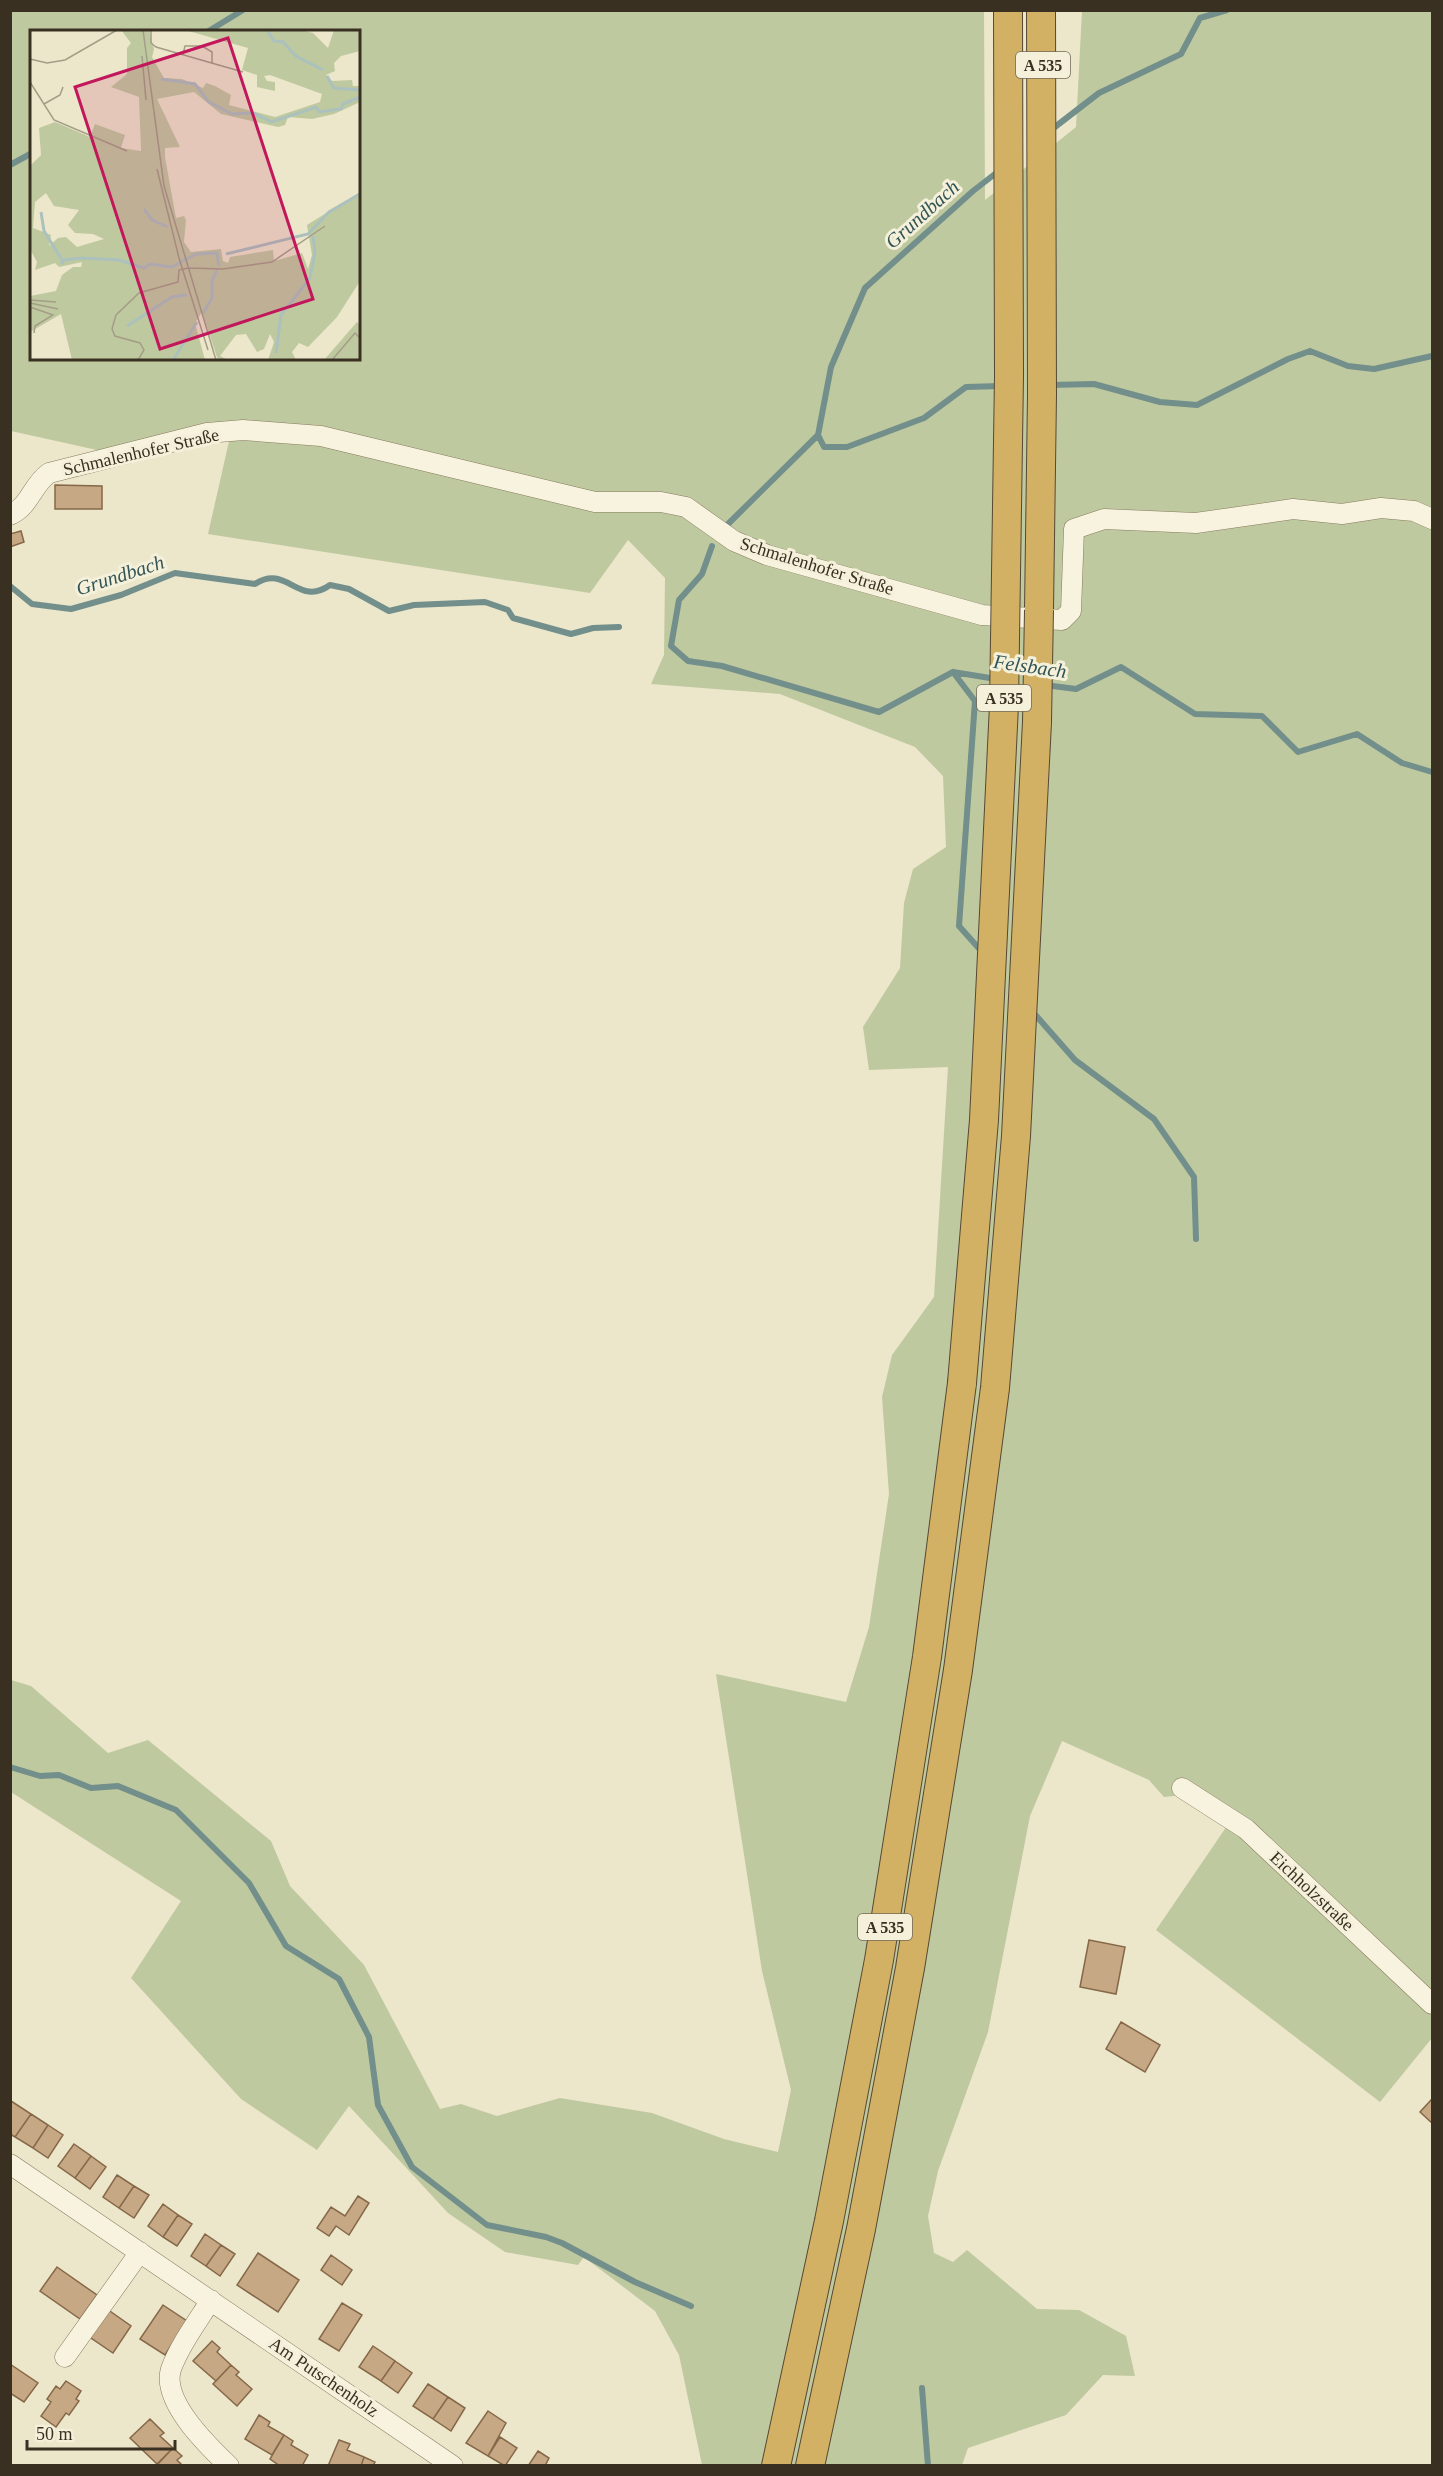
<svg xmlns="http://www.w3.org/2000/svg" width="1443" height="2476" viewBox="0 0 1443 2476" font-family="Georgia,serif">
	<rect width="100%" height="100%" fill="#ece6cb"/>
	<!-- green -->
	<path fill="#bfc99f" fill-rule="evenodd" d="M 10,11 L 984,11 L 985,200 L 1076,127 L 1082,11 L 1432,11 L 1432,2038 L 1380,2102 L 1156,1930 L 1229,1823 L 1184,1795 L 1164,1797 L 1149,1780 L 1062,1741 L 1030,1816 L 988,2032 L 938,2171 L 928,2216 L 934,2253 L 953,2262 L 967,2250 L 1037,2309 L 1079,2310 L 1126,2336 L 1135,2376 L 1103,2375 L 1066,2415 L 968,2448 L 962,2465 L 702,2465 L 679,2355 L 655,2311 L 584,2257 L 578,2265 L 505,2252 L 448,2213 L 349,2106 L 317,2150 L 241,2099 L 131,1978 L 181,1901 L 11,1792 L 11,1680 L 31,1686 L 108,1753 L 148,1740 L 271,1841 L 290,1886 L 364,1965 L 440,2109 L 461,2104 L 497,2116 L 560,2098 L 652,2113 L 724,2139 L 778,2152 L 791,2090 L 762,1971 L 716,1674 L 846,1702 L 869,1627 L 889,1494 L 882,1397 L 892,1355 L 934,1297 L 948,1067 L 869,1070 L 863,1027 L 900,968 L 904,903 L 913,869 L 946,847 L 943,776 L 915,747 L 780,694 L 651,684 L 664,655 L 665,578 L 628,540 L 590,593 L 208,534 L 230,437 L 106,452 L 11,431 ZM 32,32 L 358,32 L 358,358 L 32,358 Z"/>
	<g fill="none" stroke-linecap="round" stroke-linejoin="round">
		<!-- stream -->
		<path stroke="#728f8b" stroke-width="6" d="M 207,32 L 243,10
			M 1051,130 L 1099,93 L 1181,54 L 1200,18 L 1227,10
			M 10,165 L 32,153
			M 1050,385 L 1094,384 L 1160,402 L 1197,405 L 1288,359 L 1310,351 L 1348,366 L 1374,369 L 1432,356
			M 818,435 L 824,447 L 847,447 L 924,418 L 966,387 L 1001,386
			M 728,524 L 818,435 L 831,367 L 865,288 L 973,191 L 1000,170
			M 712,546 L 702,574 L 679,600 L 671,646 L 688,661 L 722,666 L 879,712 L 953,672 L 996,679
			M 10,586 L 32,604 L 71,609 L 121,595 L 175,573 L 255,584 C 287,563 298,608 330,585 L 349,589 L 389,611 L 414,605 L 485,602 L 508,610 L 513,618 L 571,634 L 593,628 L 619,627
			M 953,672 L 975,701 L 959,926 L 983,953
			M 1045,685 L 1076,689 L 1121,667 L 1195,714 L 1262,716 L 1298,752 L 1357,734 L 1402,763 L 1432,772
			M 1032,1011 L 1075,1060 L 1154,1119 L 1194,1177 L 1196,1239
			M 10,1767 L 40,1776 L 59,1775 L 91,1788 L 118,1786 L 176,1810 L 249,1883 L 286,1946 L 339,1979 L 369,2037 L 378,2105 L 412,2167 L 487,2225 L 546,2237 L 562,2243 L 635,2282 L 691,2306
			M 922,2388 L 928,2466"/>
	</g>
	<!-- building -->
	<path fill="#c7a884" stroke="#856848" stroke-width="1.5" d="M 55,485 L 102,486 L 102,509 L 55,509 Z
		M 21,531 L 24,542 L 10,547 L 10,534 Z
		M 1089,1940 L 1125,1947 L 1116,1994 L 1080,1987 Z
		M 1121,2022 L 1160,2045 L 1145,2072 L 1106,2049 Z
		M 1432,2099 L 1432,2123 L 1420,2112 Z
		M 11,2101 L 31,2114 L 15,2137 L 10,2134 Z
		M 31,2114 L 48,2125 L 33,2148 L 15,2137 Z
		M 48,2125 L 63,2135 L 48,2158 L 33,2148 Z
		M 74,2144 L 91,2156 L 75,2178 L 58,2166 Z
		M 91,2156 L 106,2167 L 90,2189 L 75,2178 Z
		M 117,2175 L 134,2186 L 119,2208 L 103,2197 Z
		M 134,2186 L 149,2195 L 134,2218 L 119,2208 Z
		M 358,2196 L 369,2203 L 349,2235 L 336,2226 L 329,2236 L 317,2228 L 331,2207 L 345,2216 Z
		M 163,2204 L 178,2215 L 163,2237 L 148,2226 Z
		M 178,2215 L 192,2224 L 177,2246 L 163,2237 Z
		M 205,2234 L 221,2245 L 206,2266 L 191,2256 Z
		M 221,2245 L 235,2254 L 220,2276 L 206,2266 Z
		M 258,2253 L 299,2280 L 278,2312 L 237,2285 Z
		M 331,2255 L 352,2270 L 342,2285 L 321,2270 Z
		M 57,2267 L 97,2295 L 80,2319 L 40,2291 Z
		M 342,2303 L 362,2315 L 339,2351 L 319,2339 Z
		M 163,2305 L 187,2321 L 165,2355 L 140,2339 Z
		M 107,2309 L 131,2326 L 113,2353 L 88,2336 Z
		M 212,2341 L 220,2348 L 217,2352 L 231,2365 L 216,2381 L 193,2361 Z
		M 373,2346 L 395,2361 L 381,2381 L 359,2367 Z
		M 395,2361 L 412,2373 L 398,2393 L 381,2381 Z
		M 10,2364 L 38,2383 L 24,2402 L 10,2393 Z
		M 231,2365 L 239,2372 L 236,2375 L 252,2389 L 237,2406 L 213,2384 Z
		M 66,2381 L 81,2391 L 76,2399 L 79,2401 L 69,2415 L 66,2413 L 56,2427 L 41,2416 L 51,2402 L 47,2399 L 56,2386 L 60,2389 Z
		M 428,2384 L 448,2397 L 433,2419 L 413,2406 Z
		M 448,2397 L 465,2408 L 451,2431 L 433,2419 Z
		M 488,2411 L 506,2423 L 488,2456 L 466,2443 Z
		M 259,2415 L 270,2422 L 268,2426 L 284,2435 L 272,2455 L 245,2439 Z
		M 150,2419 L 164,2433 L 160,2436 L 173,2448 L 157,2464 L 130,2438 Z
		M 284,2435 L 293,2441 L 291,2445 L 308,2455 L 302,2466 L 280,2466 L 270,2459 Z
		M 500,2437 L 517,2448 L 505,2466 L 488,2456 Z
		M 339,2440 L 350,2444 L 347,2450 L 364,2457 L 361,2466 L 328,2466 Z
		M 173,2448 L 182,2456 L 177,2460 L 183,2466 L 156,2466 Z
		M 538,2451 L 549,2458 L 545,2466 L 528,2466 Z
		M 364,2457 L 375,2462 L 373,2466 L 361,2466 Z"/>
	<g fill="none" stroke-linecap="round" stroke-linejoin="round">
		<defs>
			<path id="minor" d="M 10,515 C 30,506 32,485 49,473 L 207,433 L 243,430 L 321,436 L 595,502 L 661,502 L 686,507 L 734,541 L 767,555 L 982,615 L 1062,620 L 1071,611 L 1074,529 L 1104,519 L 1196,523 L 1293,509 L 1342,514 L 1381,508 L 1414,511 L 1432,519
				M 1182,1788 L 1246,1829 L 1432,2004
				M 10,2164 L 453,2466
				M 211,2300 C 197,2322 180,2345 171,2369 C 161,2401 208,2446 229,2466
				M 65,2357 L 140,2252"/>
			<path id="highway" d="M 1039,610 L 1042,395 L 1041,10
				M 776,2466 L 829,2221 L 879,1960 L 927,1657 L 962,1383
				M 810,2466 L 861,2229 L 910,1968 L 958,1670 L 995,1388 L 1016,1136 L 1037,722"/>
		</defs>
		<!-- minor casing -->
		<use href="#minor" stroke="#877a60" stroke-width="21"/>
		<!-- highway casing -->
		<use href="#highway" stroke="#564834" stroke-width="30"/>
		<!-- minor -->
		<use href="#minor" stroke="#f7f3de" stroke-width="20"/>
		<!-- highway -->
		<use href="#highway" stroke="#d2b164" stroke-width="28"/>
		<defs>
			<path id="highway-bridge" d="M 1037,722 L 1039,610
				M 962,1383 L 984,1120 L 1004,705 L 1009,376 L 1008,10"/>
		</defs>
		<!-- highway-bridge casing -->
		<use href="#highway-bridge" stroke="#564834" stroke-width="30" stroke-linecap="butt"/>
		<!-- highway-bridge -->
		<use href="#highway-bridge" stroke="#d2b164" stroke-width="28"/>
	</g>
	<g text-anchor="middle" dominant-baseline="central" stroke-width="6" stroke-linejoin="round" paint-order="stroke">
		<!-- shield labels -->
		<g fill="#f4f0da" stroke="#716a59" stroke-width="1.5">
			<rect x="1016" y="52" width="54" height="26" rx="4.5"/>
			<rect x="977" y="685" width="54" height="26" rx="4.5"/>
			<rect x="858" y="1914" width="54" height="26" rx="4.5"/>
		</g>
		<g font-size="16" font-weight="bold" fill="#393022">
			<text x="1043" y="65">A 535</text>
			<text x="1004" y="698">A 535</text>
			<text x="885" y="1927">A 535</text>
		</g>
		<!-- street labels -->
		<g font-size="18" fill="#393022" stroke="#f4f0da">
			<text transform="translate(141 452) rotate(-13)">Schmalenhofer Straße</text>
			<text transform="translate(817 566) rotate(17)">Schmalenhofer Straße</text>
			<text transform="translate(1312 1891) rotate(43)">Eichholzstraße</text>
			<text transform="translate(324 2377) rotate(34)">Am Putschenholz</text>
		</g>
		<!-- water labels -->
		<g font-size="20" font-style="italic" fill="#335557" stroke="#f4f0da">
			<text transform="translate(922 214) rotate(-42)">Grundbach</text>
			<text transform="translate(120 575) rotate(-18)">Grundbach</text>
			<text transform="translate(1030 666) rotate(8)">Felsbach</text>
		</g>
	</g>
	<!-- overview -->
	<g transform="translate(30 30)">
		<rect width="330" height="330" fill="#ece6cb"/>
		<path d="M 91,0 L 119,0 L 124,19 L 122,27 L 134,48 L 152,49 L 173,58 L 176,53 L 185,56 L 201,65 L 199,75 L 245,87 L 290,72 L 292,64 L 240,45 L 234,46 L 237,51 L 245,52 L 245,61 L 227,57 L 227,45 L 212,40 L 218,18 L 155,0 L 270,0 L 283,3 L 298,18 L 304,0 L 330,0 L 330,21 L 311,26 L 304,33 L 305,41 L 296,45 L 302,51 L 322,50 L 323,56 L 330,56 L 330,72 L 304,84 L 282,89 L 258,87 L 255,95 L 248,97 L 191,84 L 164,62 L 127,69 L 150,117 L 135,118 L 135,127 L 146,188 L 154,186 L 156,190 L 154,212 L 161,222 L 191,219 L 193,231 L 198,233 L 200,227 L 243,220 L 244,231 L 272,223 L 278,239 L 282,225 L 277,195 L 330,162 L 330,251 L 307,287 L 278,317 L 269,313 L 262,322 L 266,330 L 238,330 L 244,312 L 240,304 L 234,319 L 227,322 L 216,304 L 206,305 L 190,326 L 198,330 L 188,330 L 172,282 L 165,293 L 175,330 L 42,330 L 31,284 L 0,302 L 0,266 L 26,261 L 32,245 L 43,237 L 51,237 L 52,232 L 29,237 L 25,233 L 5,240 L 7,232 L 0,219 L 0,136 L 11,125 L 9,98 L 25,92 L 60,107 L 65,94 L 95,105 L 91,118 L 111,121 L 109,67 L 81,57 L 97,44 L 97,18 L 101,13 ZM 16,163 L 24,176 L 49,180 L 38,195 L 45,203 L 63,204 L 74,209 L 47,217 L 36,207 L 28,208 L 19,216 L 21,205 L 3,198 L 5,172 ZM 327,292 L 330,295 L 329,330 L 294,330 Z" fill="#bfc99f" fill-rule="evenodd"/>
		<path fill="none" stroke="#abc1bd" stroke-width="3" d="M 237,0 L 244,11 L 253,12 L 266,26 L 293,40M 297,46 L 304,58 L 330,60M 131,49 L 165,54 L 179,72 L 202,84 L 223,83 L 242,92 L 286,77 L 289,82 L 311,79 L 313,74 L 330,67M 114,179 L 122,190 L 138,197M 11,182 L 14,201 L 32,230M 196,224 L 278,204 L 299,182 L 330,164M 31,234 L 34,230 L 52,228 L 89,230 L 114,238 L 120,234 L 142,237 L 166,224 L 187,223 L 189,236M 173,283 L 182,268 L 182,251 L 187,240M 97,296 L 142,267 L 157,265M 246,323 L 251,285 L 280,248 L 285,222 L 283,206M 143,330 L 167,292"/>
		<path fill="none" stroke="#a49d87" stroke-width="1.5" d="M 113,0 L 134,156 L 186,330M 121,0 L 121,13 L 126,17 L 213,42M 153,24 L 155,16 L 172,16 L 182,22 L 182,33M 112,26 L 116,70M 0,29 L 17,33 L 35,30 L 87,0M 0,52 L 24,90 L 97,121M 14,74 L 30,65 L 33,57M 127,139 L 149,228 L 178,320M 0,270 L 26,272M 0,273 L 28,279M 0,277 L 23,285 L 5,296 L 4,303M 108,330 L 114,320 L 110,313 L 85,306 L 82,299 L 86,285 L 109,263 L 148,252 L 149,240 L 158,238 L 193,239 L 242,232 L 295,196M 302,330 L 325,303 L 330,308"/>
		<path fill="#c2185b" fill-opacity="0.15" stroke="#c2185b" stroke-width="3" d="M 198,8 L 283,269 L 130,319 L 45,57 Z"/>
		<rect width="330" height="330" fill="none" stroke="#393022" stroke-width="3"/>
	</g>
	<!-- border -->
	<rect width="1443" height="2476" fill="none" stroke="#393022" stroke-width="24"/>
	<!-- scale -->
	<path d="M27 2440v9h148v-9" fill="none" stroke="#393022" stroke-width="3"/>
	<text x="36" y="2440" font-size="18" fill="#393022" stroke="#f4f0da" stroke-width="4.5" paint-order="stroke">50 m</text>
</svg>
